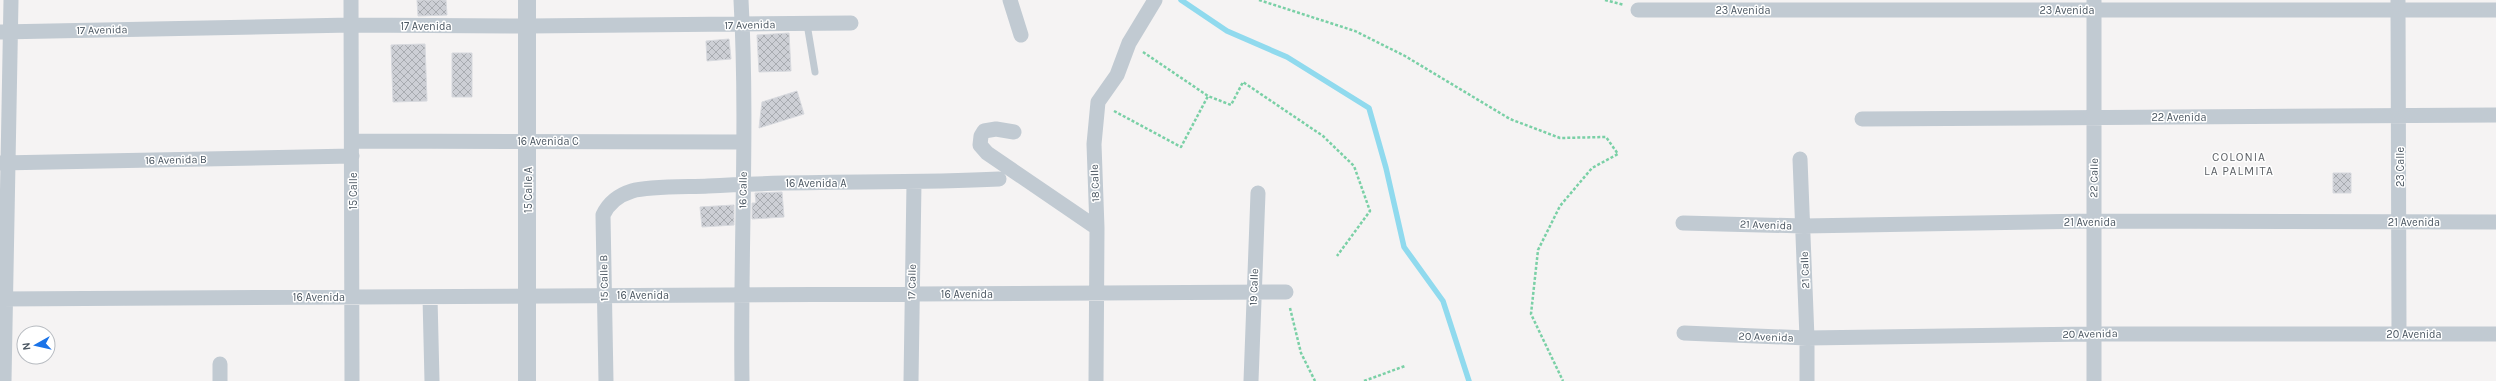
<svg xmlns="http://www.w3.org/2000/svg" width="2496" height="381" viewBox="0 0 2496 381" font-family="Karla,sans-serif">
	<defs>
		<pattern id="building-cross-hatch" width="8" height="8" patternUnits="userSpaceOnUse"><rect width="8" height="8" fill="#cdcfd5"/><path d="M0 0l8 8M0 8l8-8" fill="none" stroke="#a8abb0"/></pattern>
	</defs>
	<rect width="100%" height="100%" fill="#f5f3f3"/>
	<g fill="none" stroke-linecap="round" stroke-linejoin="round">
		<!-- stream -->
		<path stroke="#90daee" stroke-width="5.5" d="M 1181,0 L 1227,31 L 1287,57 L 1369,108 L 1386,168 L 1404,247 L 1443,301 L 1469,381"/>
	</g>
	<!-- building -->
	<path fill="url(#building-cross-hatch)" stroke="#d7d9de" d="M 417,0 L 446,0 L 447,15 L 418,16 Z
		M 789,33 L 791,71 L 759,72 L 757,35 Z
		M 729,39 L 731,59 L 707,61 L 706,41 Z
		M 425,44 L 427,101 L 393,102 L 391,45 Z
		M 452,53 L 472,53 L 472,97 L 452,97 Z
		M 797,91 L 804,114 L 759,128 L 762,102 Z
		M 2333,173 L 2351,173 L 2351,193 L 2333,193 Z
		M 782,192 L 784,217 L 752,219 L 752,203 L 756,203 L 755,193 Z
		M 734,205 L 734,225 L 702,227 L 700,207 Z"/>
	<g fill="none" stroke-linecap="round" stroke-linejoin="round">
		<!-- path -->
		<path stroke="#7ad0a6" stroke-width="2.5" stroke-dasharray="3 2" stroke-linecap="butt" d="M 1259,0 L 1355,31 L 1405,56 L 1510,119 L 1560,138 L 1606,137 L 1618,154 L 1592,168 L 1560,206 L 1538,250 L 1531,314 L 1563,381
			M 1605,0 L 1624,5
			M 1143,52 L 1208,96 L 1231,105 L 1243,82 L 1323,136 L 1354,166 L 1370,211 L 1337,256
			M 1114,111 L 1181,147 L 1208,96
			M 1290,308 L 1301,353 L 1315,381
			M 1364,381 L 1405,366"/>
		<!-- service -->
		<path stroke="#c1cad2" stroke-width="7" d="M 807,24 L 815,72"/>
		<!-- minor -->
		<path stroke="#c1cad2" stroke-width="15" d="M 351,0 L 352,381
			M 741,0 C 748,127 740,254 742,381
			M 1010,0 L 1021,35
			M 2398,1 L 2399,334
			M 1638,10 L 2496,10
			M 0,32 L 351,25 L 528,26 L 851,23
			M 1862,119 L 2496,115
			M 1014,132 L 996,129 L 984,131 L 981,136 L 980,145 L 987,153 L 1097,228
			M 352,141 L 743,142
			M 1800,159 L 1807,338 L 1807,381
			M 0,163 L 352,156
			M 1683,223 L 1804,226 L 2093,221 L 2496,222
			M 430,297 L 432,381
			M 0,299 L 1286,292
			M 1684,333 L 1807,338 L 2093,334 L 2496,334
			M 220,364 L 220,381
			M 4,381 L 11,0
			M 606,381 L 603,215 C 609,202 619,195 632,191 C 648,186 689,187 708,186 C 805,180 902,184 999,179
			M 911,381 L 914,183
			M 1096,381 L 1097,228 L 1094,144 L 1098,102 L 1117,75 L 1129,43 L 1155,0
			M 1251,381 L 1258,193
			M 2094,381 L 2094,1"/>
		<!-- tertiary -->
		<path stroke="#c1cad2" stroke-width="18" d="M 527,0 L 527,381"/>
	</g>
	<g text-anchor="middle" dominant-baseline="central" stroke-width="3" stroke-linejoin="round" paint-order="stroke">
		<!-- street labels -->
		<g font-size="11" fill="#4a5661" stroke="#fff">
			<text x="1743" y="10">23 Avenida</text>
			<text x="2067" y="10">23 Avenida</text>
			<text transform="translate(750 25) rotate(-1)">17 Avenida</text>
			<text x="426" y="26">17 Avenida</text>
			<text transform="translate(102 30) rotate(-1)">17 Avenida</text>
			<text x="2179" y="117">22 Avenida</text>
			<text x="548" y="141">16 Avenida C</text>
			<text transform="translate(176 160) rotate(-1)">16 Avenida B</text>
			<text transform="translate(2400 167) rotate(-90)">23 Calle</text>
			<text transform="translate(2094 178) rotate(-89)">22 Calle</text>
			<text x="816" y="183">16 Avenida A</text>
			<text transform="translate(1095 183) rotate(-92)">18 Calle</text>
			<text transform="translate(528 190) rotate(-90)">15 Calle A</text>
			<text transform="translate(743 190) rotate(-89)">16 Calle</text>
			<text transform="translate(353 191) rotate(-90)">15 Calle</text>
			<text x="2090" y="222">21 Avenida</text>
			<text x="2414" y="222">21 Avenida</text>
			<text transform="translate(1766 225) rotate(2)">21 Avenida</text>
			<text transform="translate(1805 270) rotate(-92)">21 Calle</text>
			<text transform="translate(604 278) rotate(-91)">15 Calle B</text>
			<text transform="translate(912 282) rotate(-89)">17 Calle</text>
			<text transform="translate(1254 287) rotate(-88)">19 Calle</text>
			<text x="967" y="294">16 Avenida</text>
			<text x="643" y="295">16 Avenida</text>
			<text x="319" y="297">16 Avenida</text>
			<text transform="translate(2090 334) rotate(-1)">20 Avenida</text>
			<text x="2414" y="334">20 Avenida</text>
			<text transform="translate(1766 337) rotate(2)">20 Avenida</text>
		</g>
		<!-- neighbourhood labels -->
		<g font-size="12" letter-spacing="1" fill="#5f6368" stroke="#fff">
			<text x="2239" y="157">COLONIA<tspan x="2239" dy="14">LA PALMITA</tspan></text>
		</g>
	</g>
	<!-- north arrow -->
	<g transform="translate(36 345) rotate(262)"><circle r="19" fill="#ffffff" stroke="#b7bbc0"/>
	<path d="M0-3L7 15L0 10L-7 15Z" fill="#1a73e8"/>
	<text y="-6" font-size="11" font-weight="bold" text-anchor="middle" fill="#4a5661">N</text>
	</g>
</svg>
